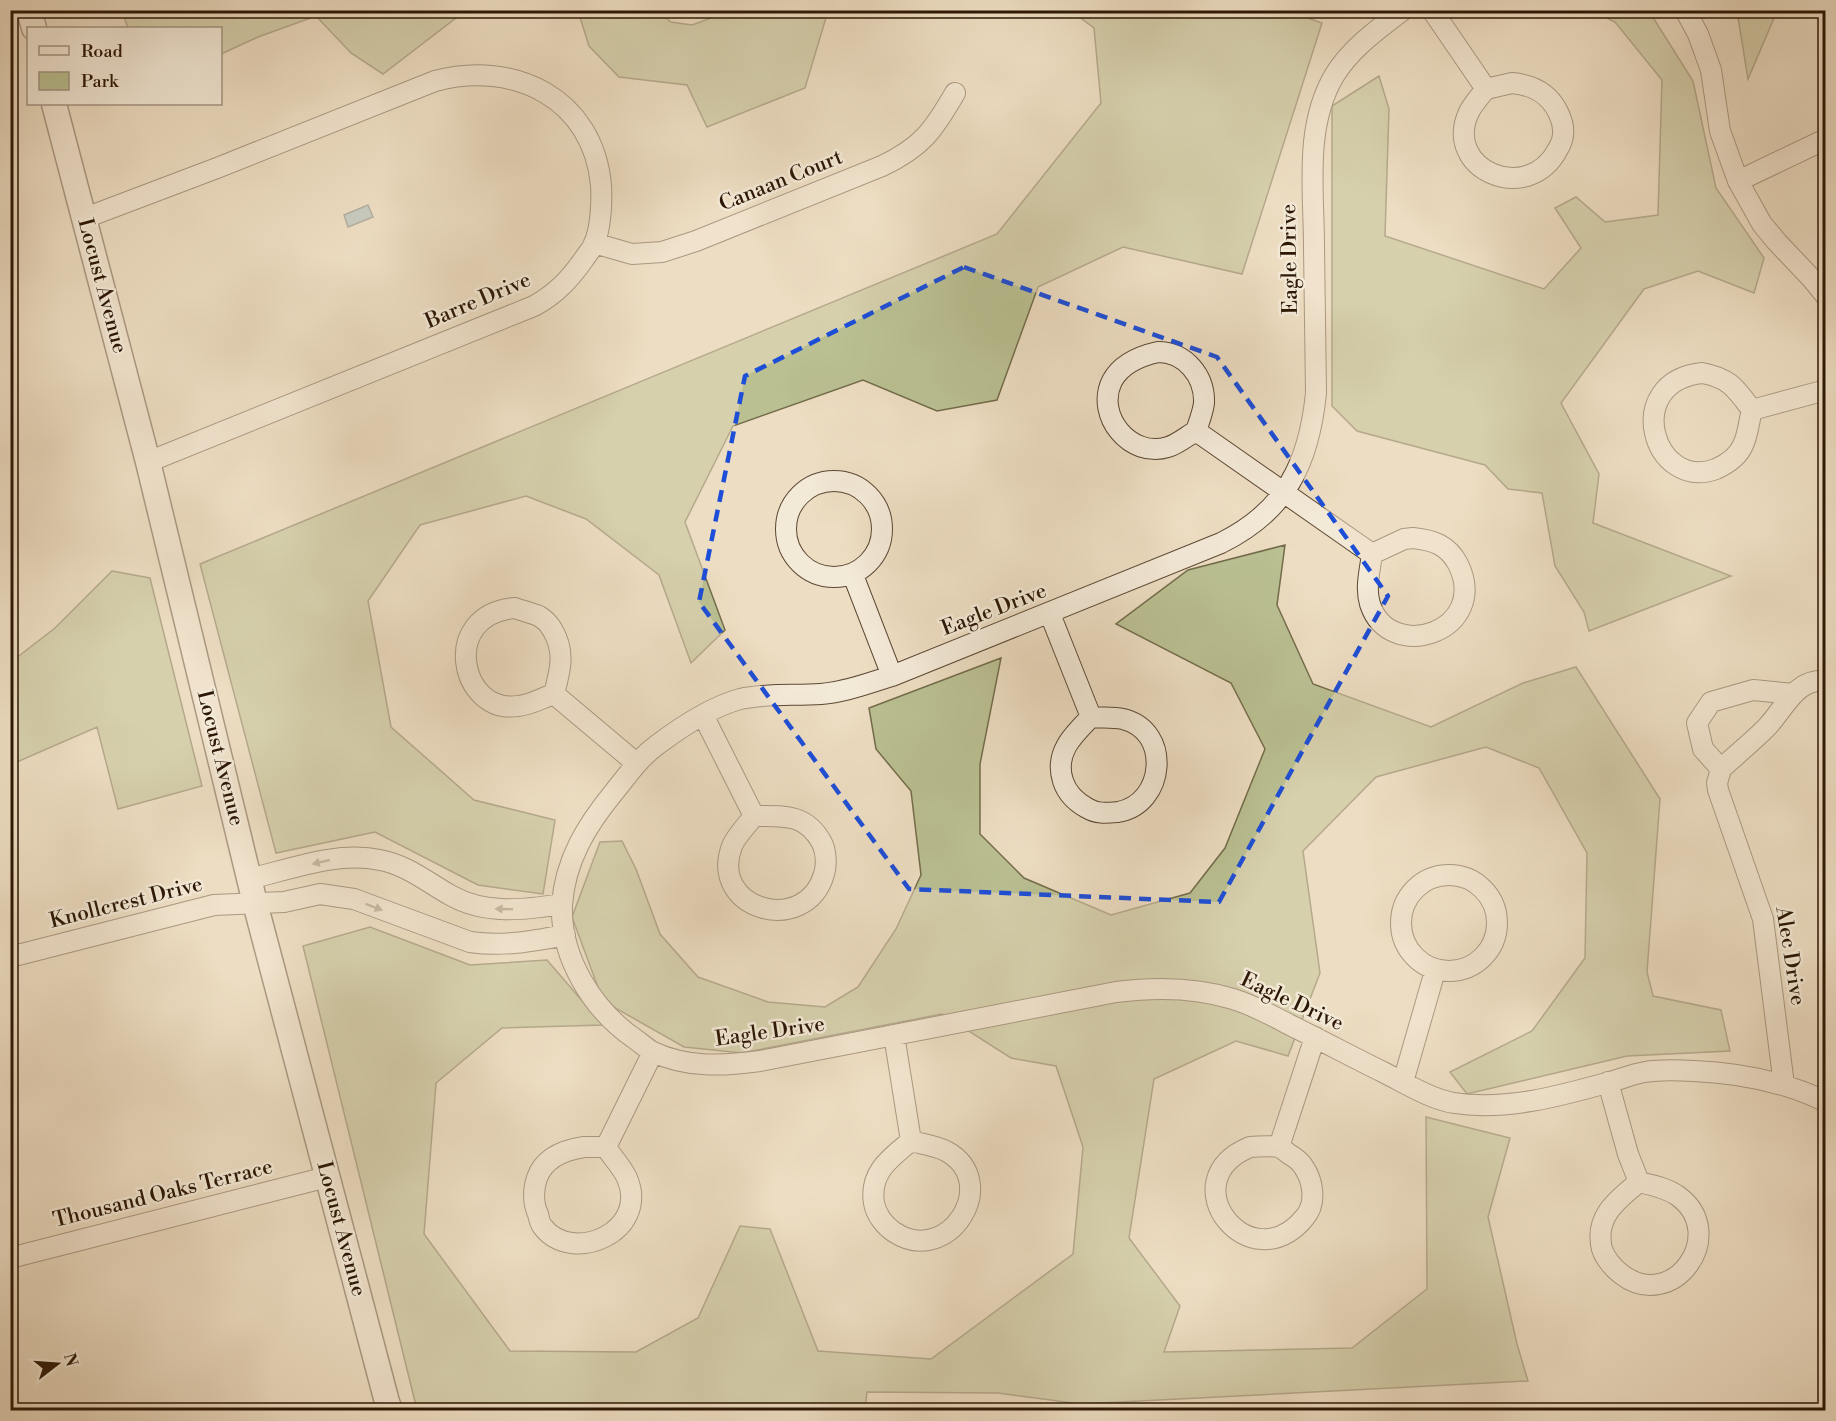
<svg xmlns="http://www.w3.org/2000/svg" width="1836" height="1421" viewBox="0 0 1836 1421" font-family="'Libre Bodoni',serif">
	<rect width="100%" height="100%" fill="#edddc2"/>
	<filter id="stains"><feTurbulence type="fractalNoise" baseFrequency=".00333" numOctaves="4"/><feColorMatrix values="0 0 0 0 .2 0 0 0 0 .09 0 0 0 0 .02 0 0 0 .5 -.17"/></filter>
	<radialGradient id="worn" r=".72"><stop offset=".6" stop-color="#630" stop-opacity="0"/><stop offset="1" stop-color="#630" stop-opacity=".3"/></radialGradient>
	<!-- green -->
	<path fill="#bac092" stroke="#736c4b" stroke-width="1.5" d="M 122,11 L 122,10 L 465,11 L 383,74 L 351,53 L 316,16 L 258,37 L 221,54 L 220,28 L 128,28 Z
		M 578,11 L 657,11 L 671,22 L 692,25 L 730,11 L 828,11 L 805,88 L 707,127 L 687,85 L 619,77 L 589,46 Z
		M 1071,11 L 1287,11 L 1322,23 L 1242,274 L 1123,247 L 1038,287 L 997,400 L 937,411 L 863,380 L 733,426 L 685,522 L 725,630 L 691,663 L 659,575 L 586,519 L 526,496 L 420,525 L 368,601 L 391,727 L 474,800 L 555,820 L 543,894 L 478,885 L 375,832 L 276,853 L 200,564 L 997,234 L 1101,103 L 1094,28 Z
		M 1593,11 L 1649,11 L 1693,81 L 1716,188 L 1764,258 L 1754,293 L 1698,271 L 1644,289 L 1561,403 L 1599,474 L 1593,523 L 1731,576 L 1589,631 L 1584,612 L 1555,566 L 1542,493 L 1508,489 L 1485,465 L 1357,431 L 1332,406 L 1332,106 L 1379,76 L 1389,109 L 1385,236 L 1544,289 L 1581,248 L 1555,208 L 1576,197 L 1605,222 L 1658,215 L 1662,80 L 1615,22 Z
		M 1737,11 L 1777,11 L 1748,79 Z
		M 1285,545 L 1277,605 L 1313,684 L 1431,727 L 1523,683 L 1576,667 L 1660,799 L 1647,972 L 1653,996 L 1721,1010 L 1730,1051 L 1627,1056 L 1467,1094 L 1450,1072 L 1532,1031 L 1585,958 L 1587,853 L 1539,768 L 1486,747 L 1376,777 L 1303,851 L 1320,973 L 1288,1056 L 1236,1041 L 1154,1079 L 1129,1238 L 1180,1306 L 1164,1352 L 1352,1348 L 1427,1289 L 1426,1117 L 1510,1138 L 1488,1217 L 1517,1344 L 1528,1381 L 1081,1404 L 998,1393 L 867,1392 L 865,1410 L 417,1410 L 303,946 L 370,927 L 470,965 L 547,960 L 603,1025 L 502,1028 L 436,1083 L 424,1234 L 510,1351 L 636,1352 L 698,1318 L 740,1226 L 770,1229 L 818,1351 L 931,1359 L 1073,1254 L 1083,1147 L 1056,1066 L 1011,1058 L 942,1014 L 742,1053 L 684,1047 L 603,1001 L 572,917 L 600,842 L 622,841 L 636,869 L 660,934 L 698,977 L 768,1002 L 825,1007 L 858,987 L 896,929 L 921,875 L 911,791 L 876,749 L 869,708 L 1001,658 L 980,764 L 980,834 L 1024,878 L 1111,915 L 1190,893 L 1225,848 L 1265,749 L 1231,683 L 1116,624 L 1188,570 Z
		M 112,571 L 150,578 L 202,786 L 118,809 L 97,727 L 10,765 L 11,662 L 55,628 Z
		M 358,1404 L 361,1410 L 47,1410 Z"/>
	<!-- water -->
	<path fill="#9eb9be" stroke="#707874" stroke-width="1.5" d="M 368,205 L 373,217 L 348,227 L 344,215 Z"/>
	<g fill="none" stroke-linecap="round" stroke-linejoin="round">
		<defs>
			<path id="minor" d="M 1403,10 C 1378,29 1350,49 1334,76 C 1304,127 1314,191 1314,247 C 1315,295 1315,344 1316,393 C 1309,463 1286,511 1221,543 L 892,676 C 868,683 846,692 821,694 C 794,696 767,693 740,699 C 711,707 681,727 657,745 C 639,758 628,775 614,792 C 587,825 565,860 562,905 C 560,958 593,1010 635,1039 C 641,1043 647,1049 653,1052 C 687,1068 724,1066 760,1061 L 1116,992 C 1155,987 1195,987 1233,999 C 1253,1005 1271,1015 1290,1025 C 1321,1040 1352,1057 1383,1072 C 1405,1083 1430,1099 1454,1103 C 1506,1111 1560,1096 1610,1082 C 1621,1079 1633,1074 1645,1072 C 1661,1069 1678,1070 1694,1071 C 1740,1073 1784,1081 1826,1102
				M 1432,10 L 1486,89
				M 1685,10 L 1698,34 L 1711,70 L 1720,131 L 1738,181 L 1762,224 L 1777,242 L 1812,279 L 1826,296
				M 1512,83 C 1534,85 1550,94 1559,114 C 1565,127 1565,138 1558,149 C 1528,207 1442,169 1469,112 C 1473,104 1480,96 1486,89 Z
				M 1738,181 L 1826,139
				M 85,218 L 217,168 L 435,81 C 514,60 593,98 601,185 C 602,201 601,228 594,244 C 592,249 587,254 584,259 C 570,279 556,294 534,306 L 148,462
				M 594,243 L 632,254 L 662,252 L 696,241 L 882,166 C 922,147 933,131 955,93
				M 1158,352 C 1185,352 1205,376 1204,403 C 1203,412 1199,422 1196,431 C 1187,436 1178,444 1168,447 C 1130,459 1095,415 1112,381 C 1121,364 1140,356 1158,352 Z
				M 1702,373 C 1730,378 1736,389 1752,410 C 1749,421 1748,435 1743,445 C 1738,457 1727,464 1716,469 C 1653,492 1621,382 1702,373 Z
				M 1752,410 L 1826,390
				M 1196,431 L 1372,554
				M786 529a48 48 0 1 1 96 0a48 48 0 1 1-96 0Z
				M 1413,538 C 1433,540 1448,545 1458,564 C 1491,631 1390,665 1370,604 C 1365,588 1370,570 1372,554 L 1404,539 Z
				M 853,575 L 892,676
				M 515,608 C 523,611 532,613 539,616 C 544,619 549,624 552,629 C 566,652 560,671 554,694 C 542,698 530,705 518,706 C 460,715 439,614 515,608 Z
				M 1050,614 L 1091,717
				M 554,694 L 636,763
				M 703,715 L 754,816
				M 1091,717 C 1101,718 1113,717 1123,719 C 1172,731 1165,804 1118,812 C 1106,813 1097,814 1087,808 C 1076,802 1067,793 1063,781 C 1054,753 1073,735 1091,717 Z
				M 1721,769 C 1736,755 1752,742 1766,728 C 1784,710 1796,677 1826,681
				M 754,816 C 783,816 806,813 822,843 C 826,851 827,865 824,874 C 806,937 708,910 732,846 C 736,836 747,825 754,816 Z
				M1401 923a48 48 0 1 1 96 0a48 48 0 1 1-96 0Z
				M 249,879 C 291,869 337,851 380,860 C 407,865 427,882 450,895 C 485,915 524,910 562,904
				M 10,957 L 214,905 L 284,902 L 320,894 L 354,899 L 470,942 C 503,947 533,941 565,935
				M 894,1035 L 911,1141
				M 1403,1082 L 1435,971
				M 1608,1082 L 1628,1154 L 1639,1182
				M 1784,1085 L 1763,919 L 1718,790 L 1717,783 L 1721,769 L 1703,749 L 1697,723 L 1711,702 L 1753,690 L 1794,694
				M 911,1141 C 922,1144 936,1146 946,1151 C 1003,1182 948,1268 894,1232 C 885,1226 876,1215 874,1203 C 869,1173 890,1158 911,1141 Z
				M 584,1147 L 606,1147 C 612,1157 622,1167 627,1178 C 650,1232 572,1265 543,1227 C 540,1224 539,1218 538,1214 C 533,1204 533,1189 537,1178 C 544,1158 564,1150 584,1147 Z
				M 606,1147 L 653,1052
				M 1250,1147 C 1258,1147 1269,1145 1278,1147 C 1281,1147 1286,1152 1289,1154 C 1294,1157 1300,1161 1303,1166 C 1313,1180 1317,1203 1305,1217 C 1251,1284 1168,1181 1250,1147 Z
				M 1279,1147 L 1315,1037
				M 1639,1182 C 1652,1185 1667,1188 1678,1196 C 1730,1234 1673,1314 1621,1274 C 1613,1268 1605,1258 1602,1249 C 1594,1217 1617,1200 1639,1182 Z
				M 10,1258 L 327,1177"/>
			<path id="tertiary" d="M 29,10 L 34,28
				M 54,104 L 148,462 L 255,903 L 387,1402 L 390,1410"/>
		</defs>
		<!-- minor casing -->
		<use href="#minor" stroke="#5c4834" stroke-width="22"/>
		<!-- tertiary casing -->
		<use href="#tertiary" stroke="#5c4834" stroke-width="27"/>
		<!-- minor -->
		<use href="#minor" stroke="#f3e9d7" stroke-width="20"/>
		<!-- tertiary -->
		<use href="#tertiary" stroke="#f3e9d7" stroke-width="24"/>
	</g>
	<!-- one-way arrows -->
	<defs><path id="oneway-solid" d="M-6-.8H1V-3.2L6.5 0L1 3.2V.8H-6Z" transform="scale(1.5)"/></defs>
	<g fill="#998a78">
		<use href="#oneway-solid" transform="translate(321 862) rotate(167)"/>
		<use href="#oneway-solid" transform="translate(374 907) rotate(21)"/>
		<use href="#oneway-solid" transform="translate(504 909) rotate(-178)"/>
	</g>
	<!-- marked area -->
	<path d="M0 0H1836V1421H0ZM 964,267 L 1217,357 L 1388,596 L 1219,902 L 909,889 L 699,602 L 745,376 Z" fill="#edddc2" fill-opacity=".55" fill-rule="evenodd"/>
	<path fill="none" stroke="#1d4ed8" stroke-width="4.5" stroke-dasharray="12 8" stroke-linejoin="round" d="M 964,267 L 1217,357 L 1388,596 L 1219,902 L 909,889 L 699,602 L 745,376 Z"/>
	<g text-anchor="middle" dominant-baseline="central" stroke-width="5" stroke-linejoin="round" paint-order="stroke">
		<!-- street labels -->
		<g font-size="21" fill="#2c1704" stroke="#f3e9d7">
			<text transform="translate(781 181) rotate(-22)">Canaan Court</text>
			<text transform="translate(1290 259) rotate(-91)">Eagle Drive</text>
			<text transform="translate(102 286) rotate(75)">Locust Avenue</text>
			<text transform="translate(478 301) rotate(-23)">Barre Drive</text>
			<text transform="translate(994 610) rotate(-21)">Eagle Drive</text>
			<text transform="translate(220 758) rotate(76)">Locust Avenue</text>
			<text transform="translate(126 903) rotate(-14)">Knollcrest Drive</text>
			<text transform="translate(1790 956) rotate(81)">Alec Drive</text>
			<text transform="translate(1292 1002) rotate(25)">Eagle Drive</text>
			<text transform="translate(770 1032) rotate(-8)">Eagle Drive</text>
			<text transform="translate(163 1194) rotate(-14)">Thousand Oaks Terrace</text>
			<text transform="translate(341 1229) rotate(75)">Locust Avenue</text>
		</g>
	</g>
	<!-- margin -->
	<rect width="1836" height="1421" fill="none" stroke="#edddc2" stroke-width="36"/>
	<rect x="12" y="12" width="1812" height="1397" fill="none" stroke="#2c1704" stroke-width="3"/>
	<rect x="18" y="18" width="1800" height="1385" fill="none" stroke="#2c1704" stroke-width="1.5"/>
	<!-- legend -->
	<rect x="27" y="27" width="195" height="78" fill="#f3e9d7" stroke="#a39583" stroke-width="1.5"/>
	<rect x="39" y="46" width="30" height="9" fill="#f3e9d7" stroke="#a39583" stroke-width="1.5"/>
	<text x="81" y="57" font-size="18" fill="#2c1704">Road</text>
	<rect x="39" y="72" width="30" height="18" fill="#bac092" stroke="#a39583" stroke-width="1.5"/>
	<text x="81" y="87" font-size="18" fill="#2c1704">Park</text>
	<!-- north arrow -->
	<g transform="translate(57 1364) rotate(73)" stroke="#f3e9d7" stroke-width="4.5" paint-order="stroke">
	<path d="M0-4.5L10 22L0 15L-10 22Z" fill="#2c1704"/>
	<text y="-9" font-size="16" font-weight="bold" text-anchor="middle" fill="#2c1704">N</text>
	</g>
	<rect width="100%" height="100%" filter="url(#stains)"/>
	<rect width="100%" height="100%" fill="url(#worn)"/>
</svg>
